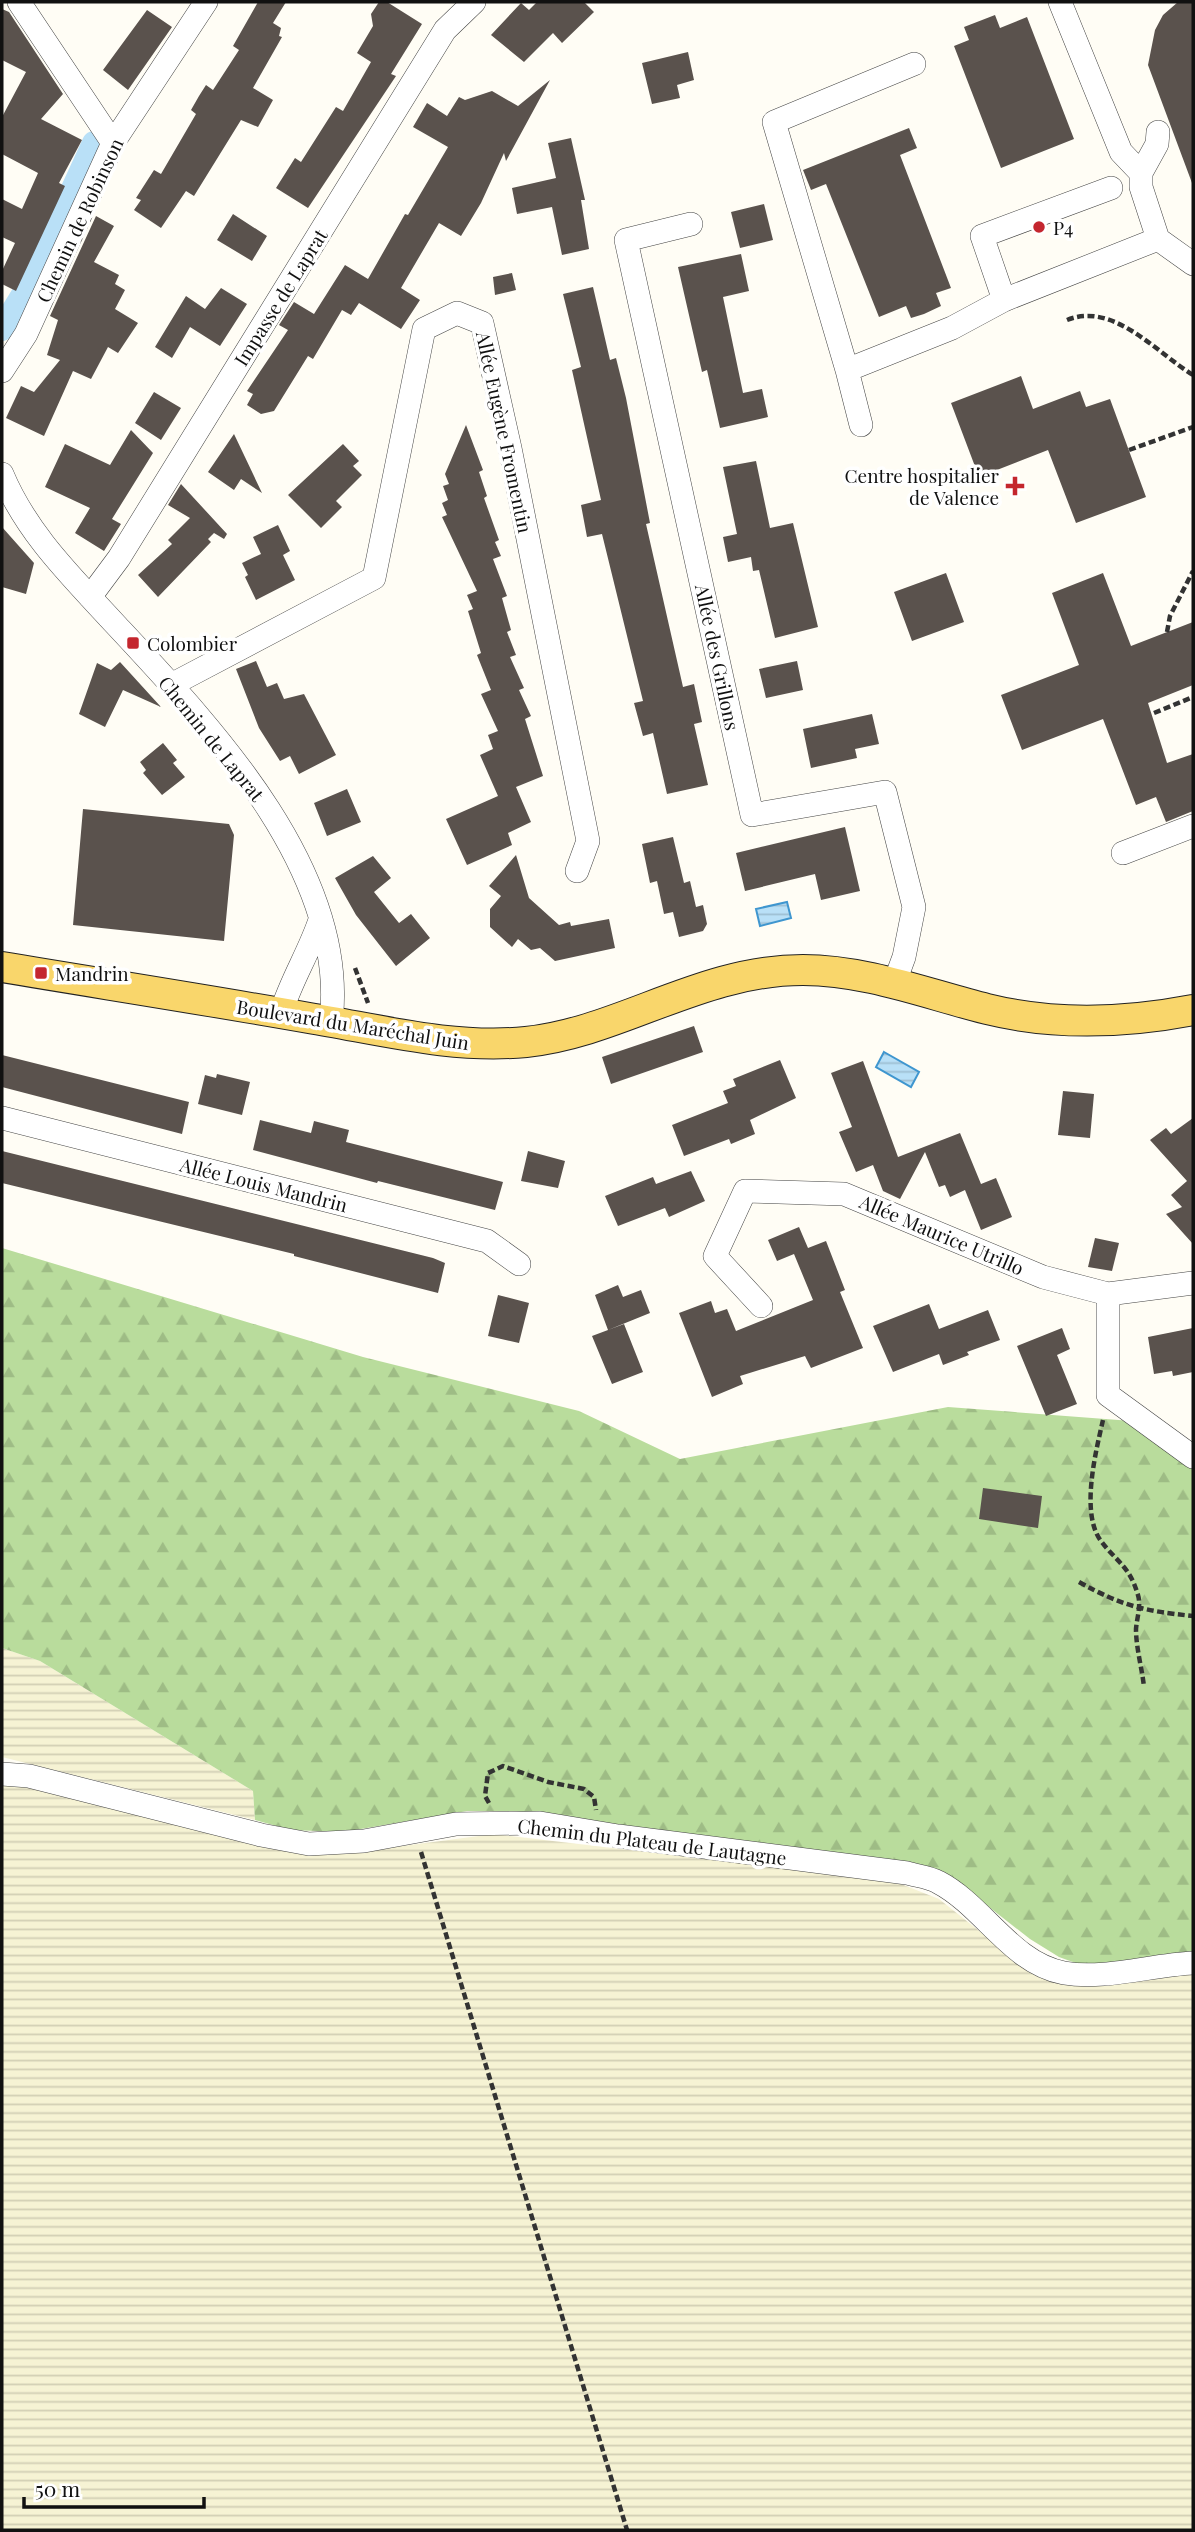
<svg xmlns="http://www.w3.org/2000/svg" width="1195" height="2532" viewBox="0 0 1195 2532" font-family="'Playfair Display',serif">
	<defs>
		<pattern id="farmland-rules" width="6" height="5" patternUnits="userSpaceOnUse" patternTransform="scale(1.75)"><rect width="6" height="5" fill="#f6f3d4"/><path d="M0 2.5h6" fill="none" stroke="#d2cfb5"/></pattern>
		<pattern id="forest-firs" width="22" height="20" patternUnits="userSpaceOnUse" patternTransform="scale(1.75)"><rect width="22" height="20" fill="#b9dc9c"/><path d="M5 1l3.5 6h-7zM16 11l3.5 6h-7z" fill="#9ebc85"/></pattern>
		<pattern id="water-rules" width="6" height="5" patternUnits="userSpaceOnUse" patternTransform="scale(1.75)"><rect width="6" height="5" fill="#b9e0f7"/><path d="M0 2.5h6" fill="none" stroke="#9ebfd3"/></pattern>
	</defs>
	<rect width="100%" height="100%" fill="#fffdf5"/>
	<!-- farmland -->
	<path fill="url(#farmland-rules)" d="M 2,1648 L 40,1661 L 253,1791 L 255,1820 L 2,1757 Z
		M 2,1786 L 26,1786 L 395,1847 L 494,1834 L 860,1877 L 901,1884 L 939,1899 L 1026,1968 L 1193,1973 L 1193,2530 L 2,2530 Z"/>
	<!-- forest -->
	<path fill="url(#forest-firs)" d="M 2,1248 L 363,1357 L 579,1411 L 680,1459 L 948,1407 L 1145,1422 L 1193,1459 L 1193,1954 L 1084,1966 L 1059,1957 L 1030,1939 L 966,1889 L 871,1858 L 516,1811 L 467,1811 L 343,1832 L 291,1830 L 255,1820 L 253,1791 L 40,1661 L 2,1648 Z"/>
	<!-- water -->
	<path fill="url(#water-rules)" stroke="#3f96cf" stroke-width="2" d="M 787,902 L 791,918 L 760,926 L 756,909 Z
		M 884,1052 L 919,1072 L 911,1087 L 876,1067 Z"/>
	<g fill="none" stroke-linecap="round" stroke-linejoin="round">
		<!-- canal -->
		<path stroke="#b9e0f7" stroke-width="24" d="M 2,329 L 29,285 L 94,143"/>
	</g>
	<!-- building -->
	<path fill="#5a524d" d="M 258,2 L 286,2 L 273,23 L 281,28 L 279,36 L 282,37 L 253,88 L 273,100 L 258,127 L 241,120 L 194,196 L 186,191 L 161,228 L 134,210 L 141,200 L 136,198 L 154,170 L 161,174 L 196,114 L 191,110 L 199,96 L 206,85 L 213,90 L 239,50 L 233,46 Z
		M 379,2 L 387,2 L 422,24 L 391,74 L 396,76 L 308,208 L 276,188 L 295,158 L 301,162 L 336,107 L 343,111 L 371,62 L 357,53 L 373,26 L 371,14 Z
		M 537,2 L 584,2 L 594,12 L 562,43 L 553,33 L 524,62 L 491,35 L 521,3 L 529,10 Z
		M 1178,2 L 1193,2 L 1192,183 L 1148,65 L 1155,30 L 1163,15 Z
		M 2,9 L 9,12 L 63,94 L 41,119 L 82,140 L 59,183 L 65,186 L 16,291 L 2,284 L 2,271 L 15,243 L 2,237 L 2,199 L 22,209 L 38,173 L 2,154 L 2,117 L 26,72 L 2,60 Z
		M 147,10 L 172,27 L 128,90 L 103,70 Z
		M 995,15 L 1000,28 L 1027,17 L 1074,139 L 1001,168 L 954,46 L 969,40 L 964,27 Z
		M 688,52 L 694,80 L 677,85 L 680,98 L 652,104 L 642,63 Z
		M 550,80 L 506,161 L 504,153 L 481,203 L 461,236 L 439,223 L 401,288 L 420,300 L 401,329 L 359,303 L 351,315 L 342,310 L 313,359 L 308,356 L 274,411 L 261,414 L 247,405 L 253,394 L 247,391 L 288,330 L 279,325 L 294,302 L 314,314 L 345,265 L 368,279 L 405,214 L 408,215 L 448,147 L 413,127 L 427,103 L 447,116 L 459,97 L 465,100 L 492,91 L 518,106 Z
		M 909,128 L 917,148 L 900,155 L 951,288 L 936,293 L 941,306 L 924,314 L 911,318 L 906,306 L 879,317 L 826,184 L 811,190 L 803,170 Z
		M 571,138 L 585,200 L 581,200 L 589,249 L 562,255 L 552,207 L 517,214 L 512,188 L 556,178 L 548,143 Z
		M 764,204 L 773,240 L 740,248 L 731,212 Z
		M 233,214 L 267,236 L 252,261 L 217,240 Z
		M 96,216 L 114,226 L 94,262 L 119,275 L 115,284 L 125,290 L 115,309 L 138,323 L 118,353 L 108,347 L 91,379 L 73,371 L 44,436 L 6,418 L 21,386 L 34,392 L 60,360 L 47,355 L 58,320 L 50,316 Z
		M 741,254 L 749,291 L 723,297 L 743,393 L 762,389 L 768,417 L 720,428 L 707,370 L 702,372 L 678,267 Z
		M 512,273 L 516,290 L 495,295 L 493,277 Z
		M 593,287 L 610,360 L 616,358 L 626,398 L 650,523 L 646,524 L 683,687 L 694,684 L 702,722 L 694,724 L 708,785 L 667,794 L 653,733 L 643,736 L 634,703 L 643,701 L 602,534 L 587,537 L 581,505 L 601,500 L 572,370 L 581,367 L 563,294 Z
		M 221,288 L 247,304 L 220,346 L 190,327 L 172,358 L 155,347 L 186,296 L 205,309 Z
		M 1021,376 L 1033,409 L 1080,391 L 1086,407 L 1110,399 L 1146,497 L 1076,523 L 1048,450 L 979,477 L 951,403 Z
		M 154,392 L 181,408 L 161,440 L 135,423 Z
		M 466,425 L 483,470 L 479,472 L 487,496 L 484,498 L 499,540 L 495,542 L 501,556 L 493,559 L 507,596 L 502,598 L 511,630 L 507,632 L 516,655 L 510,657 L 524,688 L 519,690 L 531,716 L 525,719 L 543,776 L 516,787 L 531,822 L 508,833 L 512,845 L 467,865 L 446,819 L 498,796 L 480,755 L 493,749 L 488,735 L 498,731 L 481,694 L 491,690 L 477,655 L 481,653 L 468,611 L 473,609 L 467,595 L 477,591 L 442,517 L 447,515 L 442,503 L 448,500 L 443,486 L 449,484 L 445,474 Z
		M 131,430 L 153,453 L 112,519 L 121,524 L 104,551 L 75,533 L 90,508 L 45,487 L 65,444 L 110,465 Z
		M 234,434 L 262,493 L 241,479 L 234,490 L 208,472 Z
		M 343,444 L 359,461 L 353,466 L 362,475 L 336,501 L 342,507 L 321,528 L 288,495 Z
		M 756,461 L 770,528 L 793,523 L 818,627 L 775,638 L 759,570 L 753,571 L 751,557 L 728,562 L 723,537 L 737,534 L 723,467 Z
		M 181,484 L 227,534 L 224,539 L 214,533 L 208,539 L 211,542 L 158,597 L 138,575 L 172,544 L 168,540 L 190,518 L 168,505 Z
		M 278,525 L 290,551 L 283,555 L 295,580 L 256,600 L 245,577 L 248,575 L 242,563 L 261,554 L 253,537 Z
		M 2,527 L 34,563 L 26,594 L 2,587 Z
		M 946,573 L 964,622 L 912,641 L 894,592 Z
		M 1103,573 L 1131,646 L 1193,622 L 1193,685 L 1148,703 L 1167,763 L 1193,754 L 1193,811 L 1166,822 L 1156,797 L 1136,805 L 1103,719 L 1022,750 L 1001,695 L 1079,665 L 1052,593 Z
		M 256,661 L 267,687 L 277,683 L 284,699 L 304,694 L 336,755 L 299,774 L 290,756 L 280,761 L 259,728 L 236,669 Z
		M 797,661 L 803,690 L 766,698 L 759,669 Z
		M 120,662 L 161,707 L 123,690 L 105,727 L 79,714 L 97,663 L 111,670 Z
		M 872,714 L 879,744 L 855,749 L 857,758 L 811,768 L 803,729 Z
		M 163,743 L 177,760 L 173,763 L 185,777 L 162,795 L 143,773 L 146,770 L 140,762 Z
		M 347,789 L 361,822 L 327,836 L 314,803 Z
		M 83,809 L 229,824 L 234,835 L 224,941 L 73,925 Z
		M 845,827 L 860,891 L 821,900 L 815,874 L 745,891 L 736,853 Z
		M 673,837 L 684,883 L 690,881 L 696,907 L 703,905 L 707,924 L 703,931 L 679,937 L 673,912 L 664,914 L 657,881 L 650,883 L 642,844 Z
		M 516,855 L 529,898 L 559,925 L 570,922 L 571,926 L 609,919 L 615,948 L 555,961 L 540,948 L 531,950 L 518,939 L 512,947 L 490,927 L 490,909 L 501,896 L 489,886 Z
		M 373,856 L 391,878 L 374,892 L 399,923 L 411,914 L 430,938 L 396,966 L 356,915 L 335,878 Z
		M 694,1026 L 703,1052 L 611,1084 L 602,1057 Z
		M 2,1055 L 189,1102 L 182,1134 L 2,1087 Z
		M 780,1060 L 796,1098 L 750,1120 L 755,1134 L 731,1144 L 729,1139 L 684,1156 L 672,1125 L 728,1103 L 723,1091 L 736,1086 L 733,1079 Z
		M 863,1061 L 898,1157 L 960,1133 L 981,1184 L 996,1178 L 1012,1217 L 981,1230 L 965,1190 L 950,1197 L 945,1185 L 939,1187 L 925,1152 L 900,1199 L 883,1191 L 873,1165 L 856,1172 L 839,1132 L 852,1127 L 831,1073 Z
		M 217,1074 L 250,1082 L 242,1115 L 198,1104 L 205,1075 L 216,1078 Z
		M 1063,1091 L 1094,1094 L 1090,1138 L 1058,1135 Z
		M 1193,1118 L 1193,1244 L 1166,1214 L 1182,1207 L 1171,1195 L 1187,1181 L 1150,1140 L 1166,1128 L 1171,1134 Z
		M 260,1120 L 311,1133 L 314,1121 L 349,1130 L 346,1142 L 503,1182 L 495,1210 L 378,1181 L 377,1183 L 253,1150 Z
		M 2,1151 L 433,1258 L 445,1263 L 438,1293 L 294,1256 L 294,1254 L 2,1183 Z
		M 528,1151 L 565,1161 L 558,1188 L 521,1181 Z
		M 691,1171 L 705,1201 L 669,1217 L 665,1208 L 618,1226 L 605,1196 L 653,1177 L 656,1184 Z
		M 799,1227 L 808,1248 L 826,1241 L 845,1290 L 840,1292 L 863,1348 L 811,1368 L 805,1356 L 740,1376 L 743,1384 L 712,1397 L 679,1313 L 711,1301 L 715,1313 L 727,1309 L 736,1331 L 813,1300 L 794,1254 L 777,1261 L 768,1240 Z
		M 1095,1238 L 1119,1243 L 1112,1271 L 1088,1267 Z
		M 618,1285 L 623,1297 L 641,1290 L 650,1313 L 608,1330 L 595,1295 Z
		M 498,1295 L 529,1303 L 519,1343 L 488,1336 Z
		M 929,1304 L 939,1329 L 988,1310 L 1000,1340 L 967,1352 L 969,1355 L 943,1365 L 939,1354 L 893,1372 L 873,1326 Z
		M 624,1324 L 643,1372 L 612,1384 L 592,1336 Z
		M 1062,1328 L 1070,1349 L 1057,1355 L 1077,1404 L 1046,1416 L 1017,1346 Z
		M 1193,1328 L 1193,1372 L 1173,1376 L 1172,1371 L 1154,1374 L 1148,1337 Z
		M 983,1488 L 1042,1496 L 1038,1528 L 979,1519 Z"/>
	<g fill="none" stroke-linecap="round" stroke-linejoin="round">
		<defs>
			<path id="minor" d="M 19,2 L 113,143
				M 1060,2 L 1121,152 L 1141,173
				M 1158,132 L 1157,144 L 1141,173 L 1141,187 L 1158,239 L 1193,264
				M 691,224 L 626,240 L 752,815 L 885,792 L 914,907 L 904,957 L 894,984
				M 1004,300 L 982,236 L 1111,188
				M 847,370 L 774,122 L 914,64
				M 2,371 L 26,334 L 113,143 L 206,2
				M 861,425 L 847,370 L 952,328 L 1004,300 L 1158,239
				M 2,474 C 27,534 72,577 116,625 C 211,727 349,871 331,1021
				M 90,597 L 119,558 L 445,30 L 474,2
				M 171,685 L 374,578 L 424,329 L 457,313 L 482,323 L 510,448 L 588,841 L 577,871
				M 1123,853 L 1193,826
				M 281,1013 C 291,980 309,953 320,920
				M 2,1118 L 487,1241 L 519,1264
				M 1108,1294 L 1108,1395 L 1193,1457
				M 761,1306 L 715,1256 L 745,1191 L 844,1194 L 1043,1277 L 1108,1294 L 1193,1283
				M 2,1774 L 29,1776 L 261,1835 L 309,1844 L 364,1841 L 456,1824 L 540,1823 L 618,1836 L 907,1873 C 917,1876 929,1877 938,1882 C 984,1906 1011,1963 1064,1973 C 1104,1980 1151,1965 1193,1963"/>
			<path id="major" d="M 2,967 C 104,984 207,1000 309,1018 C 382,1030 452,1049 526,1042 C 621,1032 700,970 803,970 C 866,970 927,994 987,1009 C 1056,1026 1125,1023 1193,1010"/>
		</defs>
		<!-- minor casing -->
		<use href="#minor" stroke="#444" stroke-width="24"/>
		<!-- major casing -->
		<use href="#major" stroke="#222" stroke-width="32"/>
		<!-- path -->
		<path stroke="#333" stroke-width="4.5" stroke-dasharray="7 3.5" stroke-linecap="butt" d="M 1067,320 C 1113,301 1157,353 1193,375
			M 1129,450 L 1193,427
			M 1167,632 L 1170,616 L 1193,571
			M 1154,713 L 1193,697
			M 355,968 L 368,1003
			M 1103,1420 C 1096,1451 1080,1513 1101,1541 C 1116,1561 1129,1566 1137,1592 C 1142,1605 1137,1616 1136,1629 C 1136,1648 1142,1668 1144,1687
			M 1079,1582 C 1122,1606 1144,1611 1193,1616
			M 489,1803 L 485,1796 L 488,1773 L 503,1766 L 548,1782 L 584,1789 L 594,1797 L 596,1810
			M 421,1852 L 627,2530"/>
		<!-- minor -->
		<use href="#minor" stroke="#fff" stroke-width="23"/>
		<!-- major -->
		<use href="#major" stroke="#f9d66b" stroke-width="30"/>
	</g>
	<!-- markers -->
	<g fill="#c4262e" stroke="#fff" stroke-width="2.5">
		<circle cx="1039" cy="227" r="7"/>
		<path d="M1011.5 475.5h7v7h7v7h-7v7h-7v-7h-7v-7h7z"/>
		<rect x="126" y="636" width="14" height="14" rx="3.5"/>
		<rect x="34" y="966" width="14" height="14" rx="3.5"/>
	</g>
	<g text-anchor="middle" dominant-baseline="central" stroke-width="7" stroke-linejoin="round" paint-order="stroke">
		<!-- street labels -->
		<g font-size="19" fill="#111" stroke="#fff">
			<text transform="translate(79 220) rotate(-65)">Chemin de Robinson</text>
			<text transform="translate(280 297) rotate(-58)">Impasse de Laprat</text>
			<text transform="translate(505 432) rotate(78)">Allée Eugène Fromentin</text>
			<text transform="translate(718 657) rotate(78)">Allée des Grillons</text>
			<text transform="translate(212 738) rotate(51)">Chemin de Laprat</text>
			<text transform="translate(353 1024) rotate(9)">Boulevard du Maréchal Juin</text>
			<text transform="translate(264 1184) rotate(14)">Allée Louis Mandrin</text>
			<text transform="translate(942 1234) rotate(23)">Allée Maurice Utrillo</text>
			<text transform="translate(652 1841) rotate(7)">Chemin du Plateau de Lautagne</text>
		</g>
		<!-- poi labels -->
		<g font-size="19" fill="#111" stroke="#fff" text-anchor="start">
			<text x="1053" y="227">P4</text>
			<text x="999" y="475" text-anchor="end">Centre hospitalier<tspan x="999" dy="22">de Valence</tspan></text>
			<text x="147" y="643">Colombier</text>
			<text x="55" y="973">Mandrin</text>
		</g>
	</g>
	<!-- border -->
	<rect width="1195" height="2532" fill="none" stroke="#111111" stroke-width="7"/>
	<!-- scale -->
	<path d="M24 2497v10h180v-10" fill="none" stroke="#111111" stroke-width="3.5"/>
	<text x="35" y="2497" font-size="21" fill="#111111" stroke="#ffffff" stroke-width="5" paint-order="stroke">50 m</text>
</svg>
